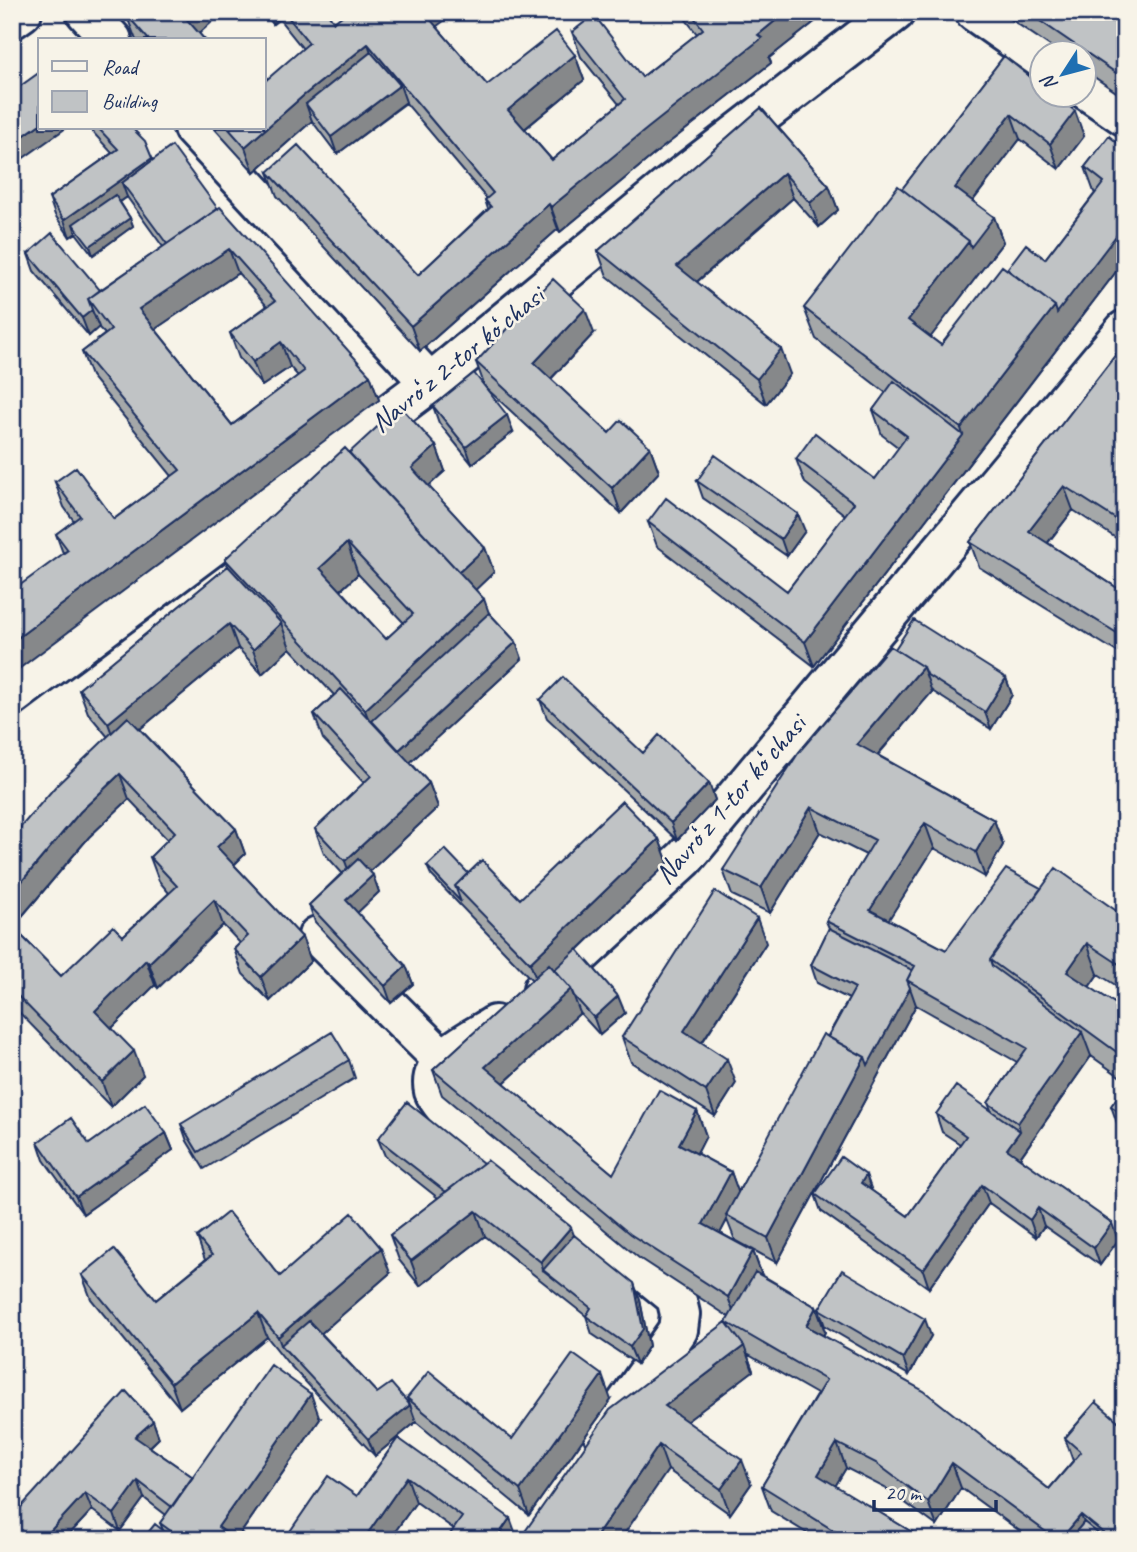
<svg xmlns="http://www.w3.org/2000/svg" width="1137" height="1552" viewBox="0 0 1137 1552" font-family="Caveat,sans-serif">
	<rect width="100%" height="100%" fill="#f7f3e8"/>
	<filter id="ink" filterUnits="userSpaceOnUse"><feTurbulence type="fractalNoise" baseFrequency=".0143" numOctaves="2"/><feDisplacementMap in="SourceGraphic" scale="14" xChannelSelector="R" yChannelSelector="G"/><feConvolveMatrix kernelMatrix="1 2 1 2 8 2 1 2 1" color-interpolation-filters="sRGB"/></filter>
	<g filter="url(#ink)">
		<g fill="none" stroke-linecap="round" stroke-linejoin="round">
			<defs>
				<path id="minor" d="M 86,12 L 112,40
					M 975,12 L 1042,59
					M 1084,88 L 1125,116
					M 193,128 L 430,383
					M 12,696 L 430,383 L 668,187 L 895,12
					M 318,936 L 443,1060
					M 543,989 L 685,858 L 1125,330
					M 495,1025 C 473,1040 426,1058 434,1091 C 436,1097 442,1104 446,1109 L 676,1297 L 680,1314 L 678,1330 L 604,1435"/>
				<path id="major" d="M 12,19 L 22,12"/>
			</defs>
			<!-- minor casing -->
			<use href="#minor" stroke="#1b2f5e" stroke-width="44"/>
			<!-- major casing -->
			<use href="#major" stroke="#1b2f5e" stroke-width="44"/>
			<!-- minor -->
			<use href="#minor" stroke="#f7f3e8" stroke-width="38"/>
			<!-- major -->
			<use href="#major" stroke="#f7f3e8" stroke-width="38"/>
		</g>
		<!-- wall -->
		<path fill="#a5a8a9" stroke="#1b2f5e" stroke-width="2" fill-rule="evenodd" d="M 263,12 L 327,12 L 334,22 L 436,26 L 487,85 L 575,55 L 584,80 L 525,129 L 552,160 L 619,104 L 581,57 L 572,32 L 642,77 L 697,34 L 680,12 L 827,12 L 769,58 L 771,63 L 657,152 L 560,232 L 558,229 L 420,351 L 277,196 L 268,172 L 418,275 L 488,209 L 485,200 L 487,199 L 406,103 L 337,154 L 312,121 L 254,172 L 214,128 L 264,128 L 303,49 L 279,19 L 273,24 Z
			M 1000,12 L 1125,12 L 1125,98 L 1084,70 L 1084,52 L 1059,52 Z
			M 126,14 L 199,34 L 205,40 L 136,40 Z
			M 1004,56 L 1084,136 L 1059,169 L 1020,139 L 973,201 L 994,217 L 1003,242 L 930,337 L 941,345 L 1007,269 L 1045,259 L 1095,193 L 1094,192 L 1085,167 L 1109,136 L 1125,260 L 814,666 L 657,546 L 648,522 L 787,591 L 845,515 L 805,483 L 796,459 L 875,479 L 899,448 L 882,435 L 873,410 L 886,393 L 816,339 L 804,308 L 902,189 Z
			M 761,108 L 829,186 L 838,210 L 819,227 L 793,198 L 697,282 L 790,374 L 766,404 L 607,276 L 598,251 Z
			M 89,128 L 132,128 L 153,161 L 218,209 L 370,375 L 379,400 L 63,553 L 56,534 L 74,521 L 64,507 L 55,482 L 114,519 L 172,476 L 91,376 L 82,352 L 105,334 L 98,327 L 89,336 L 34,271 L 28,254 L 100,290 L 163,247 L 127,197 L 120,202 L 130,218 L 133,226 L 93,255 L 76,233 L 70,237 L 55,215 L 49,198 L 112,153 ZM 238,273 L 267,306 L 230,333 L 239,358 L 262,386 L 290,367 L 298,376 L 232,425 L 155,329 Z
			M 594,333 L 551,379 L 609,433 L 650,447 L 659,472 L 621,513 L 485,387 L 476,362 Z
			M 1125,343 L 1125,544 L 1073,510 L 1048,543 L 1125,593 L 1125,657 L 979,567 L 970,542 Z
			M 433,406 L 513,432 L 472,464 L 439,423 Z
			M 436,446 L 445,471 L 428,486 L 485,548 L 494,572 L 475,590 L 489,613 L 516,642 L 522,659 L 410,762 L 429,783 L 438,807 L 370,871 L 379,892 L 357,913 L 406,966 L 413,984 L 391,1003 L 315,922 L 309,905 L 342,873 L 324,853 L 315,829 L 364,783 L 323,739 L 314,714 L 334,695 L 290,648 L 262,674 L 238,648 L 140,729 L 236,829 L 245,854 L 234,865 L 302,937 L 311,961 L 270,1001 L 243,974 L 234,949 L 240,943 L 223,925 L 158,988 L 155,985 L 112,1028 L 143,1075 L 111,1107 L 12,1005 L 12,837 L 108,737 L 88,713 L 79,689 L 228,566 L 225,559 L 349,453 ZM 358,574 L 404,623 L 386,639 L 341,590 ZM 129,799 L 168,840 L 150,857 L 159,881 L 169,893 L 123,936 L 61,976 L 13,927 L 89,837 Z
			M 697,481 L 805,531 L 787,556 L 703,498 Z
			M 895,649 L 1006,678 L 1012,695 L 991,729 L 932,691 L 878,755 L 994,820 L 1003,845 L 985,877 L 934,848 L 888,920 L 946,950 L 1041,888 L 1121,915 L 1125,909 L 1125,991 L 1098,974 L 1089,987 L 1125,1010 L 1125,1080 L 1091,1056 L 1020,1158 L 1118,1240 L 1100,1265 L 1044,1226 L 1036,1237 L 989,1203 L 929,1288 L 821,1211 L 815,1194 L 866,1175 L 872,1191 L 908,1216 L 960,1144 L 942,1132 L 936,1114 L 991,1110 L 988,1103 L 1017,1062 L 916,1005 L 777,1263 L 735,1240 L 727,1220 L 720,1233 L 753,1251 L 762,1275 L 816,1307 L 825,1332 L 823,1336 L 1049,1489 L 1073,1461 L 1065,1438 L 1096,1402 L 1125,1540 L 1032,1540 L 961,1488 L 937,1526 L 885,1488 L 846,1468 L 835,1486 L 925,1540 L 818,1540 L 771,1511 L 762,1486 L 817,1394 L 747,1354 L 753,1371 L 687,1421 L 751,1484 L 730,1514 L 668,1470 L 519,1540 L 726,1322 L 729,1317 L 639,1258 L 442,1095 L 433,1070 L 532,980 L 431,875 L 427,866 L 468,873 L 520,899 L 659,839 L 668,863 L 578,950 L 625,1013 L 600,1035 L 580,1013 L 504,1083 L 613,1174 L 697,1111 L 706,1136 L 697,1154 L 731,1172 L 738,1192 L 849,999 L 817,983 L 811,965 L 829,928 L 826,921 L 866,855 L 820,832 L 770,913 L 732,895 L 723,870 Z
			M 540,700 L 643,753 L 709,783 L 715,800 L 677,840 L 547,718 Z
			M 766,943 L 702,1043 L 736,1083 L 715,1116 L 631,1062 L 622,1037 Z
			M 349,1060 L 355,1078 L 204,1169 L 187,1141 L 181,1124 Z
			M 1125,1087 L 1125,1129 L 1117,1123 L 1111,1106 Z
			M 166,1133 L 173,1150 L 83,1214 L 44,1160 L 38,1142 L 89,1144 Z
			M 378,1139 L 574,1235 L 640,1300 L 649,1346 L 637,1364 L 592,1334 L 586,1316 L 485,1236 L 420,1286 L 399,1260 L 390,1235 L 438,1198 L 385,1156 Z
			M 197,1237 L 280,1276 L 390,1273 L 321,1333 L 377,1393 L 410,1405 L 407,1398 L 512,1439 L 611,1400 L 529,1515 L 416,1422 L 375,1456 L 287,1362 L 267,1337 L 180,1408 L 91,1299 L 82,1275 L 156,1300 L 205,1260 Z
			M 819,1309 L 931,1336 L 909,1375 L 825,1326 Z
			M 320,1419 L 236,1540 L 142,1540 L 163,1530 L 160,1523 L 166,1515 L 144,1498 L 120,1531 L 92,1510 L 64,1540 L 12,1540 L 153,1421 L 159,1438 L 150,1447 L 193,1477 Z
			M 398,1438 L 518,1540 L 454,1529 L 416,1502 L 389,1540 L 284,1540 L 357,1496 Z"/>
		<!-- shaded-wall -->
		<path fill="#86888a" stroke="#1b2f5e" stroke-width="2" d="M 186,12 L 223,12 L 192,40 L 183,15 Z
			M 268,12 L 276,12 L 279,19 L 273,24 Z
			M 422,12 L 456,12 L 429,32 Z
			M 786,12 L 827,12 L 769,58 L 771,63 L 657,152 L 560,232 L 551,207 L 758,35 Z
			M 368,44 L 377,69 L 306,104 L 312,121 L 254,172 L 245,147 L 303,96 Z
			M 575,55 L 584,80 L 517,135 L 508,110 Z
			M 400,85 L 406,102 L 337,154 L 331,137 Z
			M 1075,111 L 1084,136 L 1059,169 L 1050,144 Z
			M 1011,114 L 1020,139 L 964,212 L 955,188 Z
			M 40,124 L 40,128 L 66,128 L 12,166 L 12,144 Z
			M 152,158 L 158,175 L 122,183 L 127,197 L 79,231 L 73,224 L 76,233 L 70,237 L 64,220 Z
			M 784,173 L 793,198 L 686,291 L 677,266 Z
			M 829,186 L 838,210 L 819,227 L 810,203 Z
			M 549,204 L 558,229 L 420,351 L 411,326 Z
			M 994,217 L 1003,242 L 920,351 L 908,320 L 969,241 Z
			M 130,218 L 133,226 L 93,255 L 90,246 Z
			M 1125,224 L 1125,260 L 814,666 L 805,642 L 963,435 L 961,428 L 1055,306 Z
			M 229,249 L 238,273 L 148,334 L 139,309 Z
			M 585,309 L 594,333 L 543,387 L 534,363 Z
			M 92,310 L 99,327 L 89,336 L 82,318 Z
			M 281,342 L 290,367 L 262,386 L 253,362 Z
			M 781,349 L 790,374 L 766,404 L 757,379 Z
			M 370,375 L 379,400 L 12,674 L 12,642 Z
			M 507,415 L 513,432 L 472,464 L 466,447 Z
			M 1125,422 L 1125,443 L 1120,430 Z
			M 436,446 L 445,471 L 421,493 L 412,468 Z
			M 650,447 L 659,472 L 621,513 L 612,488 Z
			M 1064,486 L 1073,510 L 1038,555 L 1029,531 Z
			M 798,514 L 805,531 L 787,556 L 781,539 Z
			M 347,543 L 358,574 L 331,599 L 320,568 Z
			M 485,548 L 494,572 L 466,599 L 457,574 Z
			M 484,599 L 495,630 L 370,723 L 365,710 Z
			M 281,623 L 290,648 L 262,674 L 253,650 Z
			M 229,624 L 238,648 L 117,748 L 108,723 Z
			M 516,642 L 522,659 L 403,769 L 397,752 Z
			M 923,667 L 932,692 L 866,768 L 857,744 Z
			M 1006,678 L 1012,695 L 991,729 L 985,712 Z
			M 120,774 L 129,799 L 89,837 L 12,928 L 12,893 L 80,812 Z
			M 429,783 L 438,807 L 354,886 L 345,861 Z
			M 709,783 L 715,800 L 677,840 L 671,823 Z
			M 811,807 L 820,832 L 770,913 L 761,888 Z
			M 994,820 L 1003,845 L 985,877 L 976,852 Z
			M 925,823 L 934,848 L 879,935 L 870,910 Z
			M 236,829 L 245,854 L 226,872 L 217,847 Z
			M 659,839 L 668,863 L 539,987 L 530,963 Z
			M 373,875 L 379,892 L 352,918 L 346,900 Z
			M 214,900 L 223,925 L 158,988 L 149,963 Z
			M 757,918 L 766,943 L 693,1056 L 684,1031 Z
			M 302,937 L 311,961 L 270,1001 L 261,977 Z
			M 1087,943 L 1098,974 L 1078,1003 L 1067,972 Z
			M 146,960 L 155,985 L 104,1036 L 95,1011 Z
			M 406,966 L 413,984 L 391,1003 L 385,986 Z
			M 910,988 L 916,1005 L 777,1263 L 768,1238 L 865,1057 Z
			M 571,989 L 580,1013 L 494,1092 L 485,1067 Z
			M 618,996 L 625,1013 L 600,1035 L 594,1018 Z
			M 1082,1032 L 1091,1056 L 1014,1166 L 1007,1149 L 1020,1131 L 1018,1123 Z
			M 134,1051 L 143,1075 L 111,1107 L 102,1082 Z
			M 727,1059 L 736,1083 L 715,1116 L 706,1091 Z
			M 697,1111 L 706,1136 L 688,1169 L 679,1144 Z
			M 166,1133 L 173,1150 L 83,1214 L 76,1197 Z
			M 731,1172 L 740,1197 L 726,1215 L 727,1220 L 712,1249 L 703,1224 Z
			M 866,1175 L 872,1193 L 861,1183 Z
			M 982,1185 L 989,1203 L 929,1288 L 923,1270 Z
			M 1038,1208 L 1044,1226 L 1036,1237 L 1030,1220 Z
			M 476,1211 L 485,1236 L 420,1286 L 411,1261 Z
			M 1112,1223 L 1118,1240 L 1100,1265 L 1094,1248 Z
			M 571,1227 L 580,1252 L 543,1270 L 541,1262 Z
			M 381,1248 L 390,1273 L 293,1358 L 281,1345 L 278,1337 Z
			M 753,1251 L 762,1276 L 737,1322 L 728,1297 Z
			M 634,1283 L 640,1300 L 649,1346 L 637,1364 L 630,1347 Z
			M 816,1307 L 825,1332 L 815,1351 L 806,1326 Z
			M 258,1313 L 267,1337 L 180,1408 L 171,1383 Z
			M 925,1319 L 931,1336 L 909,1375 L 903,1358 Z
			M 744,1346 L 753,1371 L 674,1431 L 665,1406 Z
			M 602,1375 L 611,1400 L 529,1515 L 520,1490 Z
			M 311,1394 L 320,1419 L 236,1540 L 218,1527 Z
			M 410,1405 L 416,1422 L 375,1456 L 368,1439 Z
			M 153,1421 L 159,1438 L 142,1454 L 135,1437 Z
			M 837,1443 L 846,1468 L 827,1500 L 818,1475 Z
			M 659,1445 L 668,1470 L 620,1540 L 594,1540 Z
			M 742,1460 L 751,1484 L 730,1514 L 721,1489 Z
			M 952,1463 L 961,1488 L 937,1526 L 928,1502 Z
			M 407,1477 L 416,1502 L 389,1540 L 363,1540 Z
			M 138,1481 L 144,1498 L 120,1531 L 114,1514 Z
			M 85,1493 L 92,1510 L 64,1540 L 42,1540 Z
			M 1081,1515 L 1090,1540 L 1060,1540 Z
			M 510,1518 L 518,1540 L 495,1540 Z"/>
		<!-- building -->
		<path fill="#c0c3c5" stroke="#1b2f5e" stroke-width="2" fill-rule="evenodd" d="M 128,12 L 186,12 L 183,15 L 205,40 L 149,40 L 126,14 Z
			M 284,12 L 327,12 L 334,22 L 347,12 L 424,12 L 487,85 L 556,31 L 575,55 L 508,110 L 552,160 L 625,99 L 572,32 L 594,15 L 642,77 L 703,29 L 690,12 L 786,12 L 758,35 L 762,38 L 648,128 L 551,207 L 549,204 L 411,326 L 268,172 L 298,145 L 418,275 L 491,207 L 485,200 L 493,193 L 368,44 L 303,96 L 245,147 L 228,128 L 264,128 L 264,82 L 309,43 Z
			M 1027,12 L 1125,12 L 1125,20 L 1121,25 L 1125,27 L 1125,79 Z
			M 371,52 L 400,85 L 331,137 L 306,104 Z
			M 1004,56 L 1042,86 L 1042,94 L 1053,94 L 1075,111 L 1050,144 L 1011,114 L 955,188 L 994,217 L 971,247 L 969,241 L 902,189 Z
			M 40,72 L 40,124 L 12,144 L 12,92 Z
			M 761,108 L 829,186 L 810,203 L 784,173 L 677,266 L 781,349 L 757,379 L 598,251 Z
			M 98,128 L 132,128 L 145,141 L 152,158 L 64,220 L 49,198 L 118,149 Z
			M 1109,136 L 1125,149 L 1125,224 L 1057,313 L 1055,306 L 1007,269 L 1026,244 L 1045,259 L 1104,182 L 1085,167 Z
			M 172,146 L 218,209 L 167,244 L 122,183 Z
			M 898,186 L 969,241 L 908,320 L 941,345 L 1002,266 L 1055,306 L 961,428 L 804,308 Z
			M 115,195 L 130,218 L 90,246 L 73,224 Z
			M 220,207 L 370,375 L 12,642 L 12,591 L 68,550 L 56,534 L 80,516 L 55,482 L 76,467 L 114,519 L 180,470 L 82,352 L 111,330 L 88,299 ZM 229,249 L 275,301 L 230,333 L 253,362 L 281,342 L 304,371 L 232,425 L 139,309 Z
			M 52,233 L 100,290 L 88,299 L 92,310 L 82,318 L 28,254 Z
			M 553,279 L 585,309 L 534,363 L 609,433 L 621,420 L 650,447 L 612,488 L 476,362 Z
			M 1125,343 L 1125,422 L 1120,430 L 1125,433 L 1125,525 L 1064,486 L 1029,531 L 1125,593 L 1125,638 L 970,542 Z
			M 474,373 L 507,415 L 466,447 L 433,406 Z
			M 894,381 L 963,435 L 805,642 L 648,522 L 666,498 L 787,591 L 854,503 L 796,459 L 815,433 L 875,479 L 907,436 L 873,410 Z
			M 400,406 L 436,446 L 412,468 L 485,548 L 459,572 L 349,453 Z
			M 345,448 L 484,599 L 365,710 L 225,559 ZM 347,543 L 413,614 L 386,639 L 320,568 Z
			M 715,455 L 798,514 L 781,539 L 697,481 Z
			M 228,566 L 281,623 L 253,650 L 229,624 L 108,723 L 79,689 Z
			M 489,613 L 516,642 L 399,750 L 372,721 Z
			M 914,620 L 1006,678 L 985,712 L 926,674 L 923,667 L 895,649 Z
			M 890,646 L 923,667 L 857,744 L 994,820 L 976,852 L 925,823 L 870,910 L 946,950 L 1006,869 L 1041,888 L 990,960 L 992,966 L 1082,1032 L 1018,1123 L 988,1103 L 1027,1048 L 907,980 L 915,966 L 826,921 L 875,840 L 811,807 L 761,888 L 723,870 L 799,752 Z
			M 563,677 L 643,753 L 659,735 L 709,783 L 671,823 L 540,700 Z
			M 341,689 L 429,783 L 345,861 L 315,829 L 371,776 L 314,714 Z
			M 128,717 L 236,829 L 217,847 L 302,937 L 261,977 L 234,949 L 248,936 L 214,900 L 149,963 L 146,960 L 95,1011 L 134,1051 L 102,1082 L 12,990 L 12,926 L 61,976 L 113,926 L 123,936 L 177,886 L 150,857 L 175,832 L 120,774 L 80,812 L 12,893 L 12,837 L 55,787 Z
			M 622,801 L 659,839 L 530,963 L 455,886 L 482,860 L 520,899 Z
			M 445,849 L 468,873 L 455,886 L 461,902 L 427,866 Z
			M 358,859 L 373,875 L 346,900 L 406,966 L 385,986 L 309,905 Z
			M 1056,868 L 1125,917 L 1125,968 L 1087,943 L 1067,972 L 1125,1010 L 1125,1058 L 990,960 Z
			M 715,891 L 757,918 L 684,1031 L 727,1059 L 706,1091 L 622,1037 Z
			M 1125,909 L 1125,917 L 1121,915 Z
			M 829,928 L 912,970 L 907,980 L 910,988 L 868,1065 L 865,1057 L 828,1037 L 855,988 L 811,965 Z
			M 577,949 L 618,996 L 594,1018 L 574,996 L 571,989 L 554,970 Z
			M 549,964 L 571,989 L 485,1067 L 613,1174 L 659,1090 L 697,1111 L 679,1144 L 731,1172 L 703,1224 L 753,1251 L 728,1297 L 630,1234 L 433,1070 Z
			M 332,1032 L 349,1060 L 198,1152 L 181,1124 Z
			M 823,1034 L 865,1057 L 768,1238 L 726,1215 Z
			M 956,1086 L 1020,1131 L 1007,1149 L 1112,1223 L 1094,1248 L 1038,1208 L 1030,1220 L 982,1185 L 923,1270 L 815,1194 L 841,1157 L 866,1175 L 861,1183 L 908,1216 L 966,1136 L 936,1114 Z
			M 1125,1087 L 1125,1116 L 1111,1106 Z
			M 407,1102 L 483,1163 L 446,1192 L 378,1139 Z
			M 145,1104 L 166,1133 L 76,1197 L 38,1142 L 71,1118 L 89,1144 Z
			M 487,1160 L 571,1227 L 541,1262 L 476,1211 L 411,1261 L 390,1235 Z
			M 228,1212 L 280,1276 L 352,1213 L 381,1248 L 278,1337 L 258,1313 L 171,1383 L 82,1275 L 114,1249 L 156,1300 L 212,1255 L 197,1237 Z
			M 574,1235 L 634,1283 L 643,1329 L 630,1347 L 586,1316 L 591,1308 L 543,1270 Z
			M 842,1270 L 925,1319 L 903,1358 L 819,1309 Z
			M 755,1272 L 816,1307 L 806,1326 L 924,1391 L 1049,1489 L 1081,1452 L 1065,1438 L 1096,1402 L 1125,1427 L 1125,1540 L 1112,1540 L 1081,1515 L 1060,1540 L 1057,1540 L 952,1463 L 928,1502 L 876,1463 L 837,1443 L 818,1475 L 925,1540 L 849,1540 L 762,1486 L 826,1380 L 726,1322 L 744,1346 L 665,1406 L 742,1460 L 721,1489 L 659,1445 L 594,1540 L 519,1540 L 610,1410 L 726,1322 Z
			M 309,1321 L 377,1393 L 391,1383 L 410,1405 L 368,1439 L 281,1345 Z
			M 573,1354 L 602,1375 L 520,1490 L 407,1398 L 429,1371 L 512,1439 Z
			M 271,1365 L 311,1394 L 218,1527 L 235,1540 L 183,1540 L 160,1523 Z
			M 126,1391 L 153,1421 L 135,1437 L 193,1477 L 172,1507 L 138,1481 L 114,1514 L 85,1493 L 42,1540 L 12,1540 L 12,1517 Z
			M 398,1438 L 510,1518 L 495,1540 L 446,1540 L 462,1517 L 407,1477 L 363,1540 L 284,1540 L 328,1476 L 357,1496 Z
			M 1084,1522 L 1106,1540 L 1069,1540 Z
			M 155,1524 L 175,1540 L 142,1540 Z"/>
	</g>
	<g text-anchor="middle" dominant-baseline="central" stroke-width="5" stroke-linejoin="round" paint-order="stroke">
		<!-- street labels -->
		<g font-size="28" fill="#1b2f5e" stroke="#f7f3e8">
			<text transform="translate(457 359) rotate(-39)">Navroʻz 2-tor koʻchasi</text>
			<text transform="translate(730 799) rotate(-49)">Navroʻz 1-tor koʻchasi</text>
		</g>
	</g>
	<!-- margin -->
	<rect width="1137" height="1552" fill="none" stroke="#f7f3e8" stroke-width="42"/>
	<rect x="21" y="21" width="1095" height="1510" fill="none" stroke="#1b2f5e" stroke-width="2.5" filter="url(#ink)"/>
	<!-- legend -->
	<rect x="38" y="38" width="228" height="91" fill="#f7f3e8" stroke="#9fa5b1" stroke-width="2"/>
	<rect x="52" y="61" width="35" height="10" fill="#f7f3e8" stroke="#9fa5b1" stroke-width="2"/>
	<text x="102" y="74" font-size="21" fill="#1b2f5e">Road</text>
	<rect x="52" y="91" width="35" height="21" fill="#c0c3c5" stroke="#9fa5b1" stroke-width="2"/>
	<text x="102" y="108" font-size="21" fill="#1b2f5e">Building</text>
	<!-- north arrow -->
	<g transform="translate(1063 74) rotate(234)"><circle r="33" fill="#f7f3e8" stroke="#9fa5b1" stroke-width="2"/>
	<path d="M0-5L12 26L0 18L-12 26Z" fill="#1f6fb2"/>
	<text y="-10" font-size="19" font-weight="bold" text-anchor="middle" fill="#1b2f5e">N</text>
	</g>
	<!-- scale -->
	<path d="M874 1500v10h122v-10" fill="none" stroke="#1b2f5e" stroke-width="3.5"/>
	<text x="885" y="1500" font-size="21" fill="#1b2f5e" stroke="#f7f3e8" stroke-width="5" paint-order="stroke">20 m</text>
</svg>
